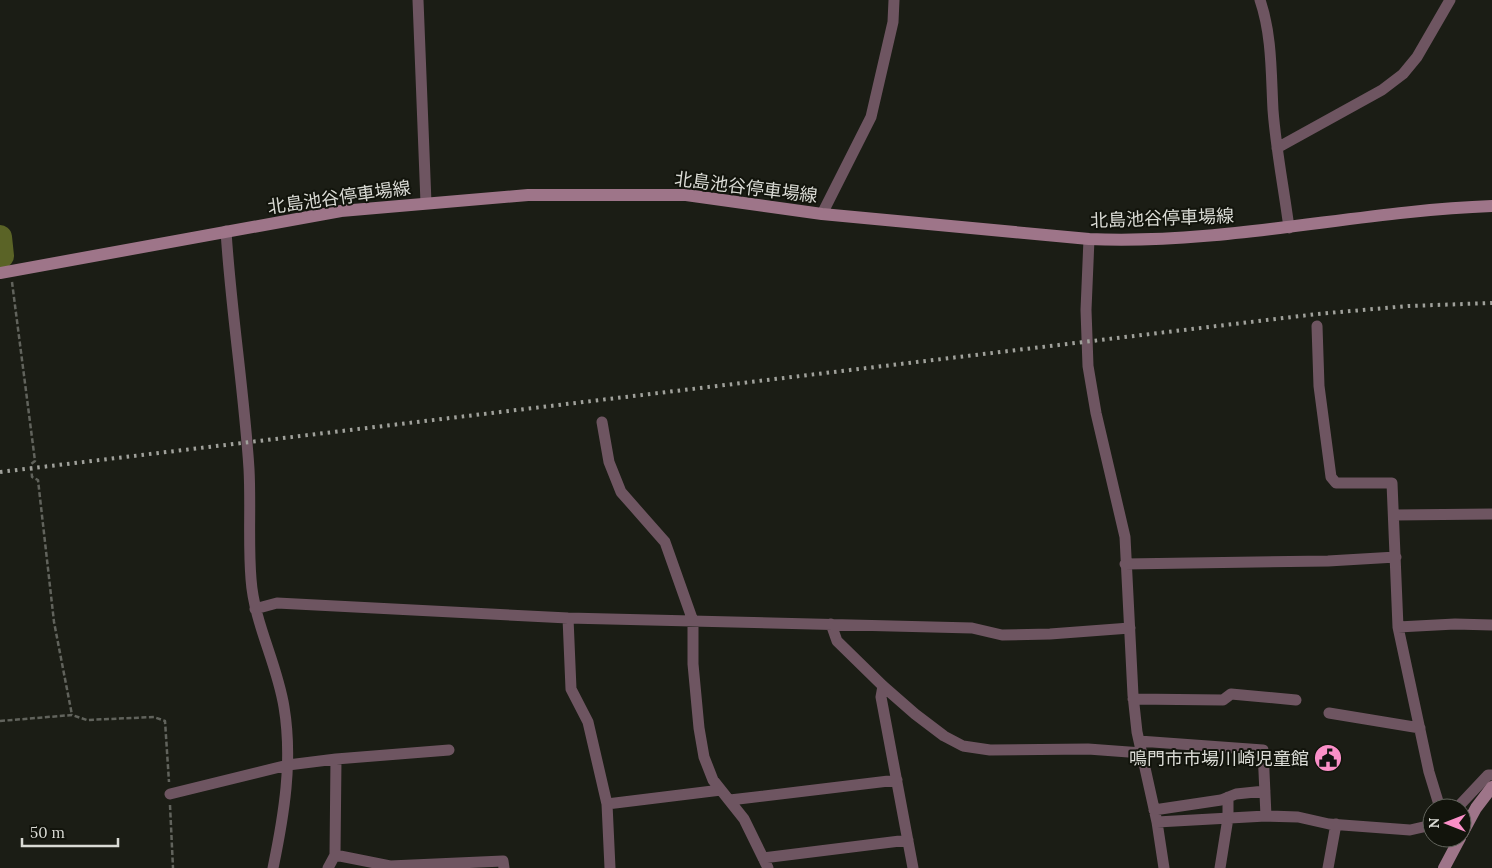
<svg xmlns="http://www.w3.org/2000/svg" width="1492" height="868" viewBox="0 0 1492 868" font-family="Lora,'Noto Sans JP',serif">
	<rect width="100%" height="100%" fill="#1b1d15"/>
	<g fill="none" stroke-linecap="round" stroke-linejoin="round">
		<!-- river -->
		<path stroke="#5a6326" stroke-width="24" d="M 0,237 L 2,256"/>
		<!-- path -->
		<path stroke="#61635c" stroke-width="2.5" stroke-dasharray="5 2.5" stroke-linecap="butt" d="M 12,282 L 35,461 L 31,464 L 32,477 L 38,480 L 54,622 L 72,715
			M 0,721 L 72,715 L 87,720 L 154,717 L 165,721 L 169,782
			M 170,805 L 173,868"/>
		<!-- minor -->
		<path stroke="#6e5561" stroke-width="11" d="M 418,0 L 426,203
			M 1260,0 C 1272,35 1271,73 1273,110 C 1276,150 1284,189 1289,228
			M 1277,148 L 1382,90 L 1403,74 L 1417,57 L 1450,0
			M 822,214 L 871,117 L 893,22 L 894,0
			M 226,231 C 231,311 244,390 249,469 C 251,505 248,542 251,579 C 254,623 277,663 284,707 C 293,761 284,815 273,868
			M 1089,239 L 1086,310 L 1088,366 L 1096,413 L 1125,537 L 1133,695 L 1137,732 L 1157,822 L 1164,868
			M 1317,326 L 1319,386 L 1331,477 L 1336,483 L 1392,483 L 1398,627 L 1429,772 L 1440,808
			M 602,422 L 609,462 L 621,492 L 665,542 L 693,621 L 693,664 L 699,728 L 704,757 L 713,780 L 744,819 L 768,868
			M 1394,515 L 1492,514
			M 1125,564 L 1328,561 L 1396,557
			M 255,609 L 277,603 L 568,618 L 972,628 L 1002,635 L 1050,634 L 1130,628
			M 568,618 L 571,689 L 588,722 L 607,804
			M 831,624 L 837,641 L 883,686 L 915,714 L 944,736 L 963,746 L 990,750 L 1088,749 L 1142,753
			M 1398,627 L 1455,624 L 1492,625
			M 883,686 L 881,697 L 913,868
			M 1133,699 L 1223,700 L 1231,694 L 1296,700
			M 1329,713 L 1420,728
			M 1139,741 L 1263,750 L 1266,816
			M 336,759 L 335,855 L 390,866 L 503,861 L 504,868
			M 170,794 L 288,765 L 336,759 L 449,750
			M 730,800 L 897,780
			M 1457,808 L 1488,775 L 1492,775
			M 1154,810 L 1221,800 L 1236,794 L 1265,791
			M 1157,822 L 1266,816 L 1298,817 L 1329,824 L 1410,830 L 1432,825
			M 763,858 L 908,840
			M 328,868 L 335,855
			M 610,868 L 607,804 L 721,790
			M 1220,868 L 1228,818 L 1228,797
			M 1328,868 L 1336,824"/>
		<!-- secondary -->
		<path stroke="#9e7589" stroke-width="12" d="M 0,273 L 341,211 L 528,195 L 686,195 L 822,214 L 1089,239 C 1225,245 1357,211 1492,206
			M 1462,834 L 1476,808 L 1492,787
			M 1444,868 L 1460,838"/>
		<!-- rail -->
		<path stroke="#a0a19b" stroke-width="4" stroke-dasharray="2.5 5" stroke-linecap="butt" d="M 0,472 L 1317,314 L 1408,306 L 1492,303"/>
	</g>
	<!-- icons -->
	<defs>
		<symbol id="civic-disc" viewBox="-11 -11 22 22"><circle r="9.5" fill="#fa8fc8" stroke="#12140c"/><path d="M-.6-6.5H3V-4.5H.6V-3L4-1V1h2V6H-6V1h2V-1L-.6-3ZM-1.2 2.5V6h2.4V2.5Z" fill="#111"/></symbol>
	</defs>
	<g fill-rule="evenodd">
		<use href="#civic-disc" x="1312" y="742" width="32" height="32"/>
	</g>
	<g text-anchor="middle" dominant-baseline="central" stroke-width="4" stroke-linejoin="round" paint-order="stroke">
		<!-- street labels -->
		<g font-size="18" fill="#dadbd5" stroke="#12140c">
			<text transform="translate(746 187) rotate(7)">北島池谷停車場線</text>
			<text transform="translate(339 197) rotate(-8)">北島池谷停車場線</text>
			<text transform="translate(1162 218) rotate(-2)">北島池谷停車場線</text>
		</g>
		<!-- poi labels -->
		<g font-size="18" fill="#dadbd5" stroke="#12140c" text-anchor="end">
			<text x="1309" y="758">鳴門市市場川崎児童館</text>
		</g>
	</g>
	<!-- north arrow -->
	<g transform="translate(1447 823) rotate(270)"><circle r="24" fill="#12140c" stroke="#62645c"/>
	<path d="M0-4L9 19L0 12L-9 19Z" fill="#fa8fc8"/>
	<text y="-8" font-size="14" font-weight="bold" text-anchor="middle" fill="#dadbd5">N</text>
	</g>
	<!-- scale -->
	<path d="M22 838v8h96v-8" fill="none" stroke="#dadbd5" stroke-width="2.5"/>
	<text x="30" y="838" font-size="15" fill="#dadbd5" stroke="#12140c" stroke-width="4" paint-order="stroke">50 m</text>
</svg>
